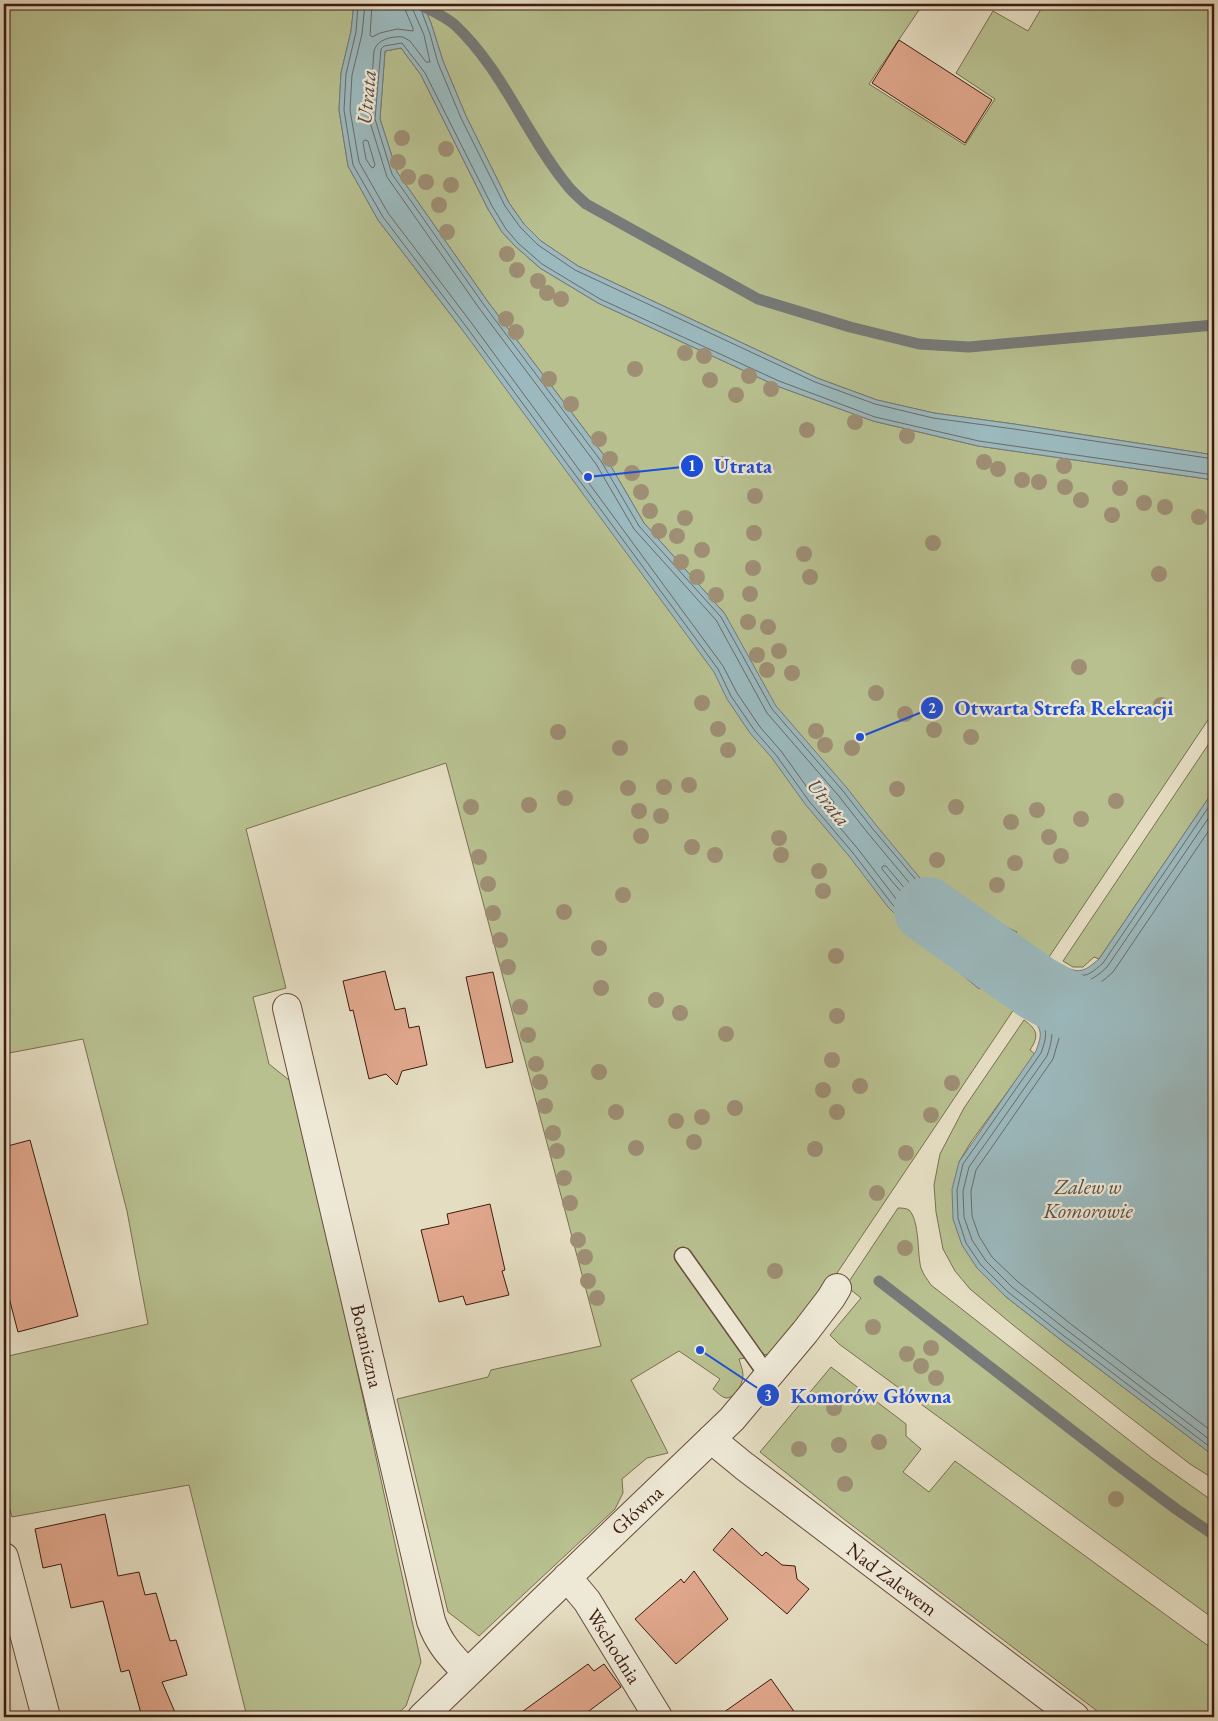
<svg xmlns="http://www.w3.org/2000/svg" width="1218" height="1721" viewBox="0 0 1218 1721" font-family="'EB Garamond',serif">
	<rect width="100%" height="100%" fill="#e5ddc2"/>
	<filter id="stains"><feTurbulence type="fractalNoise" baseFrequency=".004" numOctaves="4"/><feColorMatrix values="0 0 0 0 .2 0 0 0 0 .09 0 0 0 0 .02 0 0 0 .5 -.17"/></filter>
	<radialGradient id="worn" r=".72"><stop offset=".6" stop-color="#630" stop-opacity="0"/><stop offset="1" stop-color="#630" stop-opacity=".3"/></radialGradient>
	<!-- green -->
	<path fill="#b8c090" stroke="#7b6e4f" d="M 4,4 L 354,4 L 351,31 L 341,73 L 339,110 L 348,166 L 378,220 L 461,328 L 725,614 L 644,523 L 606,458 L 488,302 L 397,172 L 380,119 L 385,51 L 401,48 L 421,75 L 488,209 L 502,232 L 515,246 L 540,268 L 598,303 L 777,386 L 873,421 L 978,446 L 1214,480 L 1214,711 L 835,1276 L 769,1354 L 739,1359 C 740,1364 743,1369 743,1375 C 743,1383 736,1397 727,1398 C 722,1398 717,1392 713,1389 L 720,1379 L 679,1351 L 631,1380 L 668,1453 L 647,1458 L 622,1479 L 623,1493 L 615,1509 L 479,1636 L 448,1612 L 397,1399 L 488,1377 L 491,1370 L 601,1346 L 446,763 L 246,829 L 286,988 L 253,997 L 269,1064 L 294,1084 L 421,1662 L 406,1706 L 394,1717 L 247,1717 L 189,1485 L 12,1517 L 4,1489 L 4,1357 L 148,1324 L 127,1211 L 83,1039 L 4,1054 Z
		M 423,4 L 923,4 L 869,84 L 965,145 L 995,99 L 956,73 L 993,11 L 1028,31 L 1044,4 L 1214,4 L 1214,455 L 1014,424 L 934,413 L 877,400 L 817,378 L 578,266 L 541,241 L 524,224 L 509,203 L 466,116 L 443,61 L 431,23 Z
		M 1214,736 L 1214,790 L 1099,959 L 1094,957 L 1083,967 L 1073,967 L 1063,961 Z
		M 1024,1020 C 1038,1030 1039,1036 1030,1050 L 1035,1054 L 971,1142 L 959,1162 L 977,1268 L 1005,1296 L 1061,1340 L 1214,1456 L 1214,1479 L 1190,1464 L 1119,1409 L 1013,1325 L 970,1289 L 955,1271 L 943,1249 L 936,1212 L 934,1185 L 940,1154 L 964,1108 Z
		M 898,1208 C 901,1208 906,1208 909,1210 C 920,1221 917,1254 921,1268 C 923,1274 927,1279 931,1285 L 1152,1458 L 1214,1502 L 1214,1619 L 839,1344 L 830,1335 L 861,1298 L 846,1286 Z
		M 831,1367 L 906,1424 L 906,1436 L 921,1449 L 903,1472 L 929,1492 L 955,1461 L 1214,1650 L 1214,1717 L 1105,1717 L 845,1520 L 760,1452 Z"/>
	<!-- water -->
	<path fill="#9bb9be" stroke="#767a78" d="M 354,4 L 423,4 L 431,23 L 443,61 L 466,116 L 509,203 L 524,224 L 541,241 L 578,266 L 817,378 L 877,400 L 934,413 L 1014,424 L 1214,455 L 1214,480 L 978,446 L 873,421 L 777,386 L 598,303 L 540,268 L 515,246 L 502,232 L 488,209 L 421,75 L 401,48 L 385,51 L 380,119 L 397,172 L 488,302 L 606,458 L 644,523 L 725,614 L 776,706 L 847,788 L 876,825 L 920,878 L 938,891 L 963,906 L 1017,932 L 1013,939 L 1016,942 L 987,984 L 983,981 L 979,989 L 917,936 L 888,907 L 849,856 L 805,804 L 772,758 L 750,733 L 727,699 L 714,672 L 461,328 L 378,220 L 348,166 L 339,110 L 341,73 L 351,31 Z
		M 1214,790 L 1214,1456 L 1061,1340 L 1005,1296 L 977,1268 L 962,1245 L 953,1219 L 952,1189 L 959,1162 L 1036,1051 C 1043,1032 1042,1029 1028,1015 L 1062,965 C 1079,975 1085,971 1099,959 Z
		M 1025,945 L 1052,959 L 1017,1009 L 994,989 Z"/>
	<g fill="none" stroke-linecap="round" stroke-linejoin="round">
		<!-- shore -->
		<path stroke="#6c6a66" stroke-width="1" d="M 358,4 L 356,32 L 346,74 L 344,110 L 353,165 L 383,217 L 465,325 L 718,669 L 731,696 L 755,731 L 776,755 L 809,801 L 853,853 L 892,904 L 920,933 L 976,980 L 986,976 L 1008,943 L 1008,934 L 935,896 L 917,881 L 872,828 L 843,791 L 772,709 L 721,617 L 639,526 L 601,461 L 484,305 L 392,174 L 375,119 L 381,49 L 384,46 L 402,43 L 425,73 L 492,206 L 506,229 L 518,243 L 542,264 L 600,299 L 779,381 L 875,417 L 979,441 L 1214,475
			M 365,4 L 362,34 L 352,75 L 350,110 L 359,162 L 388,213 L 470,321 L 723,666 L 737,693 L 760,727 L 781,751 L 814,797 L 858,849 L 897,900 L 925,928 L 976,971 L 982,970 L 1002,942 L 1001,938 L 932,901 L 912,886 L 867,832 L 838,795 L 767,713 L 716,620 L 634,529 L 596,464 L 479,308 L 387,177 L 369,119 L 374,51 C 377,39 392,36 403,37 L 410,41 L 426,62 L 430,62 L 424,35 L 413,10 L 413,4
			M 372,4 L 370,35 L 372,37 L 380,33 L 397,29 L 413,31 L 413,28 L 406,12 L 405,4
			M 419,4 L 430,34 L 438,63 L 461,118 L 505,206 L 520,227 L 538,245 L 575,270 L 815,382 L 875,404 L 933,418 L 1014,429 L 1214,459
			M 365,140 L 368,141 L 375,165 L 373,168 L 371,167 L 366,159 L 363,143 Z
			M 821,787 L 834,802 L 833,805 L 830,805 L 819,791 L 819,789 Z
			M 1214,799 L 1103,963 C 1084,980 1085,975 1063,973 L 1035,1012 L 1035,1015 C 1049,1028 1047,1036 1041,1053 L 963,1164 L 957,1190 L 958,1218 L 966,1243 L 981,1265 L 1008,1292 L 1064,1336 L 1214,1450
			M 1214,810 L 1107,967 C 1091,982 1086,983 1065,980 L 1044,1012 L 1044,1014 C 1056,1027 1052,1041 1047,1056 L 969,1167 L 963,1191 L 964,1217 L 972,1240 L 986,1261 L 1012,1287 L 1068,1331 L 1214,1443
			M 1214,823 L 1113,972 C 1094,989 1092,989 1068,989 L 1053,1011 L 1060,1035 L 1053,1059 L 976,1170 L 971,1191 L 972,1216 L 979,1236 L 992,1257 L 1017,1281 L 1072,1325 L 1214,1433
			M 883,866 L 886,866 L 907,891 L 927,907 L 991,941 L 992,944 L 979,961 L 976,961 C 941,932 910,905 882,869 Z
			M 1026,953 L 1042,959 L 1043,962 L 1017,1000 L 1015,1001 L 1005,993 L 1001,988 Z
			M 1030,961 L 1033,963 L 1034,965 L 1016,991 L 1013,992 L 1010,989 L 1010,986 L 1027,962 Z"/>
		<!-- stream -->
		<path stroke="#767a78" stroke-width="11" d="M 419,4 C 430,10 445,16 455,25 C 503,70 526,135 567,185 C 572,192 580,198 586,204 L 758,299 L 850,327 L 919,344 L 969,347 L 1214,325
			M 879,1281 L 1112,1461 L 1176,1509 L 1214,1535"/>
		<!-- river -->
		<path stroke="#9bb9be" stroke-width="66" d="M 927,910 L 1037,988 L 1075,1009 L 1104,1016 L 1214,1025"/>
	</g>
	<!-- building -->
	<path fill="#e0a78c" stroke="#3e1b0e" d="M 899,40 L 992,100 L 965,143 L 872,83 Z
		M 385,971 L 395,1010 L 405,1008 L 409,1028 L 419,1026 L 427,1065 L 402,1071 L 397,1085 L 386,1074 L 369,1079 L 353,1010 L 350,1011 L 343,981 Z
		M 493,972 L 513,1062 L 486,1068 L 466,977 Z
		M 30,1140 L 78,1316 L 18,1332 L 4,1279 L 4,1147 Z
		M 490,1204 L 505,1270 L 502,1271 L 509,1295 L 466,1305 L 463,1296 L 439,1302 L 421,1230 L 449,1224 L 447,1214 Z
		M 105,1514 L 118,1576 L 139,1572 L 145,1595 L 156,1593 L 170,1641 L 176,1640 L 187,1675 L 162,1682 L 177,1717 L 142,1717 L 129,1670 L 121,1672 L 103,1601 L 71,1608 L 61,1564 L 43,1568 L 35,1529 Z
		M 732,1528 L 762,1556 L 766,1552 L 782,1565 L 795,1566 L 797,1579 L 809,1589 L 787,1614 L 713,1550 Z
		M 694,1571 L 728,1619 L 676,1664 L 635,1619 L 681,1579 L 684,1583 Z
		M 588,1664 L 594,1671 L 604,1664 L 621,1687 L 581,1717 L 515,1717 Z
		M 771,1679 L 798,1717 L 717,1717 Z"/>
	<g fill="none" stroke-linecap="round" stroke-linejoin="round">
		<defs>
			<path id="lane" d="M 683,1256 L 768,1376"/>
			<path id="street" d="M 287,1008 L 431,1621 C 439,1644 451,1656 467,1673
				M 711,1439 L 744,1466 L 1075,1717
				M 4,1557 L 46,1717
				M 567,1577 L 587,1601 L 658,1717
				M 422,1717 L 732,1419 L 805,1332 L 831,1298 L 837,1288"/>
		</defs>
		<!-- lane casing -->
		<use href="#lane" stroke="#684c3b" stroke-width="19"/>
		<!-- street casing -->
		<use href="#street" stroke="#684c3b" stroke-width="30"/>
		<!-- lane -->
		<use href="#lane" stroke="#eee9d7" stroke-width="16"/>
		<!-- street -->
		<use href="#street" stroke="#eee9d7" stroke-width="28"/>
	</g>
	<!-- trees -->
	<g fill="#9e8e74">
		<circle cx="402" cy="138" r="8"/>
		<circle cx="446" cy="149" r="8"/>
		<circle cx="398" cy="162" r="8"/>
		<circle cx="408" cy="177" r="8"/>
		<circle cx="426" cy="182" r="8"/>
		<circle cx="451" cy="185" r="8"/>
		<circle cx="439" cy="205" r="8"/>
		<circle cx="447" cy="232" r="8"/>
		<circle cx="507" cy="254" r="8"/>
		<circle cx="517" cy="270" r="8"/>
		<circle cx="538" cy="281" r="8"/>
		<circle cx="547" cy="293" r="8"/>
		<circle cx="561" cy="299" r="8"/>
		<circle cx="506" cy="319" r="8"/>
		<circle cx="516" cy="332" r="8"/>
		<circle cx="685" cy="353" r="8"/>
		<circle cx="704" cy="356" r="8"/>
		<circle cx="635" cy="369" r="8"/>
		<circle cx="749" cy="376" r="8"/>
		<circle cx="549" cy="379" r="8"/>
		<circle cx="710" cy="380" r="8"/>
		<circle cx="771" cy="389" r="8"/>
		<circle cx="736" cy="395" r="8"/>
		<circle cx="571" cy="404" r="8"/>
		<circle cx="855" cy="422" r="8"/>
		<circle cx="807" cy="430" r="8"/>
		<circle cx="907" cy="436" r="8"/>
		<circle cx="599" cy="439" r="8"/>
		<circle cx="610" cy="459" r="8"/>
		<circle cx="984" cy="462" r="8"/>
		<circle cx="721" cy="464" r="8"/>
		<circle cx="1064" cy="466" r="8"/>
		<circle cx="998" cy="469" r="8"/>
		<circle cx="632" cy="473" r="8"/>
		<circle cx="1022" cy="480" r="8"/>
		<circle cx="1039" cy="482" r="8"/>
		<circle cx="1065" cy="487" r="8"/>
		<circle cx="1120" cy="488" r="8"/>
		<circle cx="641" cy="492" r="8"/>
		<circle cx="755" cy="496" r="8"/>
		<circle cx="1081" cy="500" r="8"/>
		<circle cx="1144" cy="503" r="8"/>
		<circle cx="1165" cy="507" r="8"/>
		<circle cx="650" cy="511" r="8"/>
		<circle cx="1112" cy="515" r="8"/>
		<circle cx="1199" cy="517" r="8"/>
		<circle cx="685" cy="518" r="8"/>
		<circle cx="659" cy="531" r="8"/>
		<circle cx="754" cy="533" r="8"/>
		<circle cx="677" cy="536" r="8"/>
		<circle cx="933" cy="543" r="8"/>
		<circle cx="702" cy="550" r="8"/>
		<circle cx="804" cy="554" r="8"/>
		<circle cx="681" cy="562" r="8"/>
		<circle cx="753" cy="568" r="8"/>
		<circle cx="1159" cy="574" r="8"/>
		<circle cx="697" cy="577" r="8"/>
		<circle cx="810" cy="577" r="8"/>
		<circle cx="750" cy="594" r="8"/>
		<circle cx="716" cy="595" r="8"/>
		<circle cx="748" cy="622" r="8"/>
		<circle cx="768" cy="627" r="8"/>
		<circle cx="779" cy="651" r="8"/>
		<circle cx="757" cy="655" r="8"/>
		<circle cx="1079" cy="667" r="8"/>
		<circle cx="767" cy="670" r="8"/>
		<circle cx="792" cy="673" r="8"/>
		<circle cx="876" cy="693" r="8"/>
		<circle cx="702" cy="703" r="8"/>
		<circle cx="1161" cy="705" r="8"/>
		<circle cx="905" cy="714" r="8"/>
		<circle cx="718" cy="729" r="8"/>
		<circle cx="934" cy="730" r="8"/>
		<circle cx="816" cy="731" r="8"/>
		<circle cx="558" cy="732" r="8"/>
		<circle cx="971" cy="737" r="8"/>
		<circle cx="825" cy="745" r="8"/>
		<circle cx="620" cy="748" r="8"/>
		<circle cx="852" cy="748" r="8"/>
		<circle cx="728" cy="750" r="8"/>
		<circle cx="689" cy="785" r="8"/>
		<circle cx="664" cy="787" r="8"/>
		<circle cx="628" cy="788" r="8"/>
		<circle cx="897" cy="789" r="8"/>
		<circle cx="565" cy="798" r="8"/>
		<circle cx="1116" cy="801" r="8"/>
		<circle cx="529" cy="805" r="8"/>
		<circle cx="471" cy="807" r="8"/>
		<circle cx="956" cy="807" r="8"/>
		<circle cx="1037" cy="810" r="8"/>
		<circle cx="639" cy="811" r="8"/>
		<circle cx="661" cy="816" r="8"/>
		<circle cx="1081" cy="819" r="8"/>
		<circle cx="1011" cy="822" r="8"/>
		<circle cx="641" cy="836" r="8"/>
		<circle cx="1049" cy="837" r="8"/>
		<circle cx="779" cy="838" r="8"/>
		<circle cx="692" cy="847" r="8"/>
		<circle cx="715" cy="855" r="8"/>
		<circle cx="781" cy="855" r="8"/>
		<circle cx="1061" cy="856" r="8"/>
		<circle cx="479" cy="857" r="8"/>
		<circle cx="937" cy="860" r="8"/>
		<circle cx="1015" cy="863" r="8"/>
		<circle cx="819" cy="871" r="8"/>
		<circle cx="488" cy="884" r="8"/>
		<circle cx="997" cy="885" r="8"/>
		<circle cx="823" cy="891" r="8"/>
		<circle cx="623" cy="895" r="8"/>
		<circle cx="564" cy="912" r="8"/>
		<circle cx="493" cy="913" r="8"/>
		<circle cx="500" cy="940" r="8"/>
		<circle cx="599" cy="948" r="8"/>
		<circle cx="836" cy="956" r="8"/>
		<circle cx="508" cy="967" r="8"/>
		<circle cx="601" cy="988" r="8"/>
		<circle cx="656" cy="1000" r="8"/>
		<circle cx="520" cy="1007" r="8"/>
		<circle cx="680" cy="1013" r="8"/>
		<circle cx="837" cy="1016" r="8"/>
		<circle cx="726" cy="1034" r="8"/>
		<circle cx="528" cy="1035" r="8"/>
		<circle cx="832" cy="1060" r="8"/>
		<circle cx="536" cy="1064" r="8"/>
		<circle cx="599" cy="1072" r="8"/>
		<circle cx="540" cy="1082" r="8"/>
		<circle cx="952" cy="1083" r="8"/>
		<circle cx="860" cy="1086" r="8"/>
		<circle cx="823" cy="1090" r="8"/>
		<circle cx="545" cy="1106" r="8"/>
		<circle cx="735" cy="1108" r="8"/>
		<circle cx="616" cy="1112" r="8"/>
		<circle cx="837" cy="1112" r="8"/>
		<circle cx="931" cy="1115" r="8"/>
		<circle cx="702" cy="1117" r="8"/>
		<circle cx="676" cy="1121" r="8"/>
		<circle cx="553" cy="1133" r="8"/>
		<circle cx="694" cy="1142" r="8"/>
		<circle cx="636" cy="1148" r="8"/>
		<circle cx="815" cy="1149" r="8"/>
		<circle cx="557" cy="1151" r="8"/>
		<circle cx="906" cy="1153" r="8"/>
		<circle cx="564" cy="1178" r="8"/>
		<circle cx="877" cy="1193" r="8"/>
		<circle cx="570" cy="1203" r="8"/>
		<circle cx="578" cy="1240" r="8"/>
		<circle cx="905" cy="1248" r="8"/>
		<circle cx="585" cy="1257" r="8"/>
		<circle cx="775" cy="1271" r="8"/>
		<circle cx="588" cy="1281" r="8"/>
		<circle cx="597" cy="1298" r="8"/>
		<circle cx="873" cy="1327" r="8"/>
		<circle cx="931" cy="1348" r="8"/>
		<circle cx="907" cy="1354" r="8"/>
		<circle cx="921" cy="1366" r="8"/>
		<circle cx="936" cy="1378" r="8"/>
		<circle cx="834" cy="1408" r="8"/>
		<circle cx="879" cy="1442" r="8"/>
		<circle cx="839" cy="1445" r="8"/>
		<circle cx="799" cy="1449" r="8"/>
		<circle cx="845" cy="1484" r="8"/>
		<circle cx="1116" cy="1499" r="8"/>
	</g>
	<g text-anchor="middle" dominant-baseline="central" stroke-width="4.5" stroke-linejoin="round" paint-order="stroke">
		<!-- street labels -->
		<g font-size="20" fill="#3e1b0e" stroke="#eee9d7">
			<text transform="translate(367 1346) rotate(77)">Botaniczna</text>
			<text transform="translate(637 1510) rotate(-43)">Główna</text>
			<text transform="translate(892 1579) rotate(37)">Nad Zalewem</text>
			<text transform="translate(614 1646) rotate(58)">Wschodnia</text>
		</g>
		<!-- water labels -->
		<g font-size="21" font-style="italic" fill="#5a4a43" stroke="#eee9d7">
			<text transform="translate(366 97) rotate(-85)">Utrata</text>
			<text transform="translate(829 802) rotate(51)">Utrata</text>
			<text x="1088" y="1186">Zalew w<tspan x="1088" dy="24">Komorowie</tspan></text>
		</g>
	</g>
	<!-- callouts -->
	<path fill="none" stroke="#1d4ed8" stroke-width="2" d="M588 477L692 466M860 737L932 708M700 1350L768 1395"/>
	<g fill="#1d4ed8" stroke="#eee9d7" stroke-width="2">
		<circle cx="588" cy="477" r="5"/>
		<circle cx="860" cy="737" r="5"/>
		<circle cx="700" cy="1350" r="5"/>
		<circle cx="692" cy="466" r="12"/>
		<circle cx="932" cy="708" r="12"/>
		<circle cx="768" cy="1395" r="12"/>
	</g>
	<g font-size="15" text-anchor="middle" font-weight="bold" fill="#fff">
		<text x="692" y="471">1</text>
		<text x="932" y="713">2</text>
		<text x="768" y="1401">3</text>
	</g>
	<g font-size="21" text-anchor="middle" font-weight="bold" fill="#1d4ed8" stroke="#eee9d7" stroke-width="4.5" stroke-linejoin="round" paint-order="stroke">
		<text x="743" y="473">Utrata</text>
		<text x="1064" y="715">Otwarta Strefa Rekreacji</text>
		<text x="871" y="1403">Komorów Główna</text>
	</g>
	<!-- margin -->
	<rect width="1218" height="1721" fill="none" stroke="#e5ddc2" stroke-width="20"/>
	<rect x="5" y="5" width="1208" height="1711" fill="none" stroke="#3e1b0e" stroke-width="2.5"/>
	<rect x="10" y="10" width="1198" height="1701" fill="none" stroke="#3e1b0e"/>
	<rect width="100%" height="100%" filter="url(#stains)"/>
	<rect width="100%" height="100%" fill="url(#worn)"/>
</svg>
